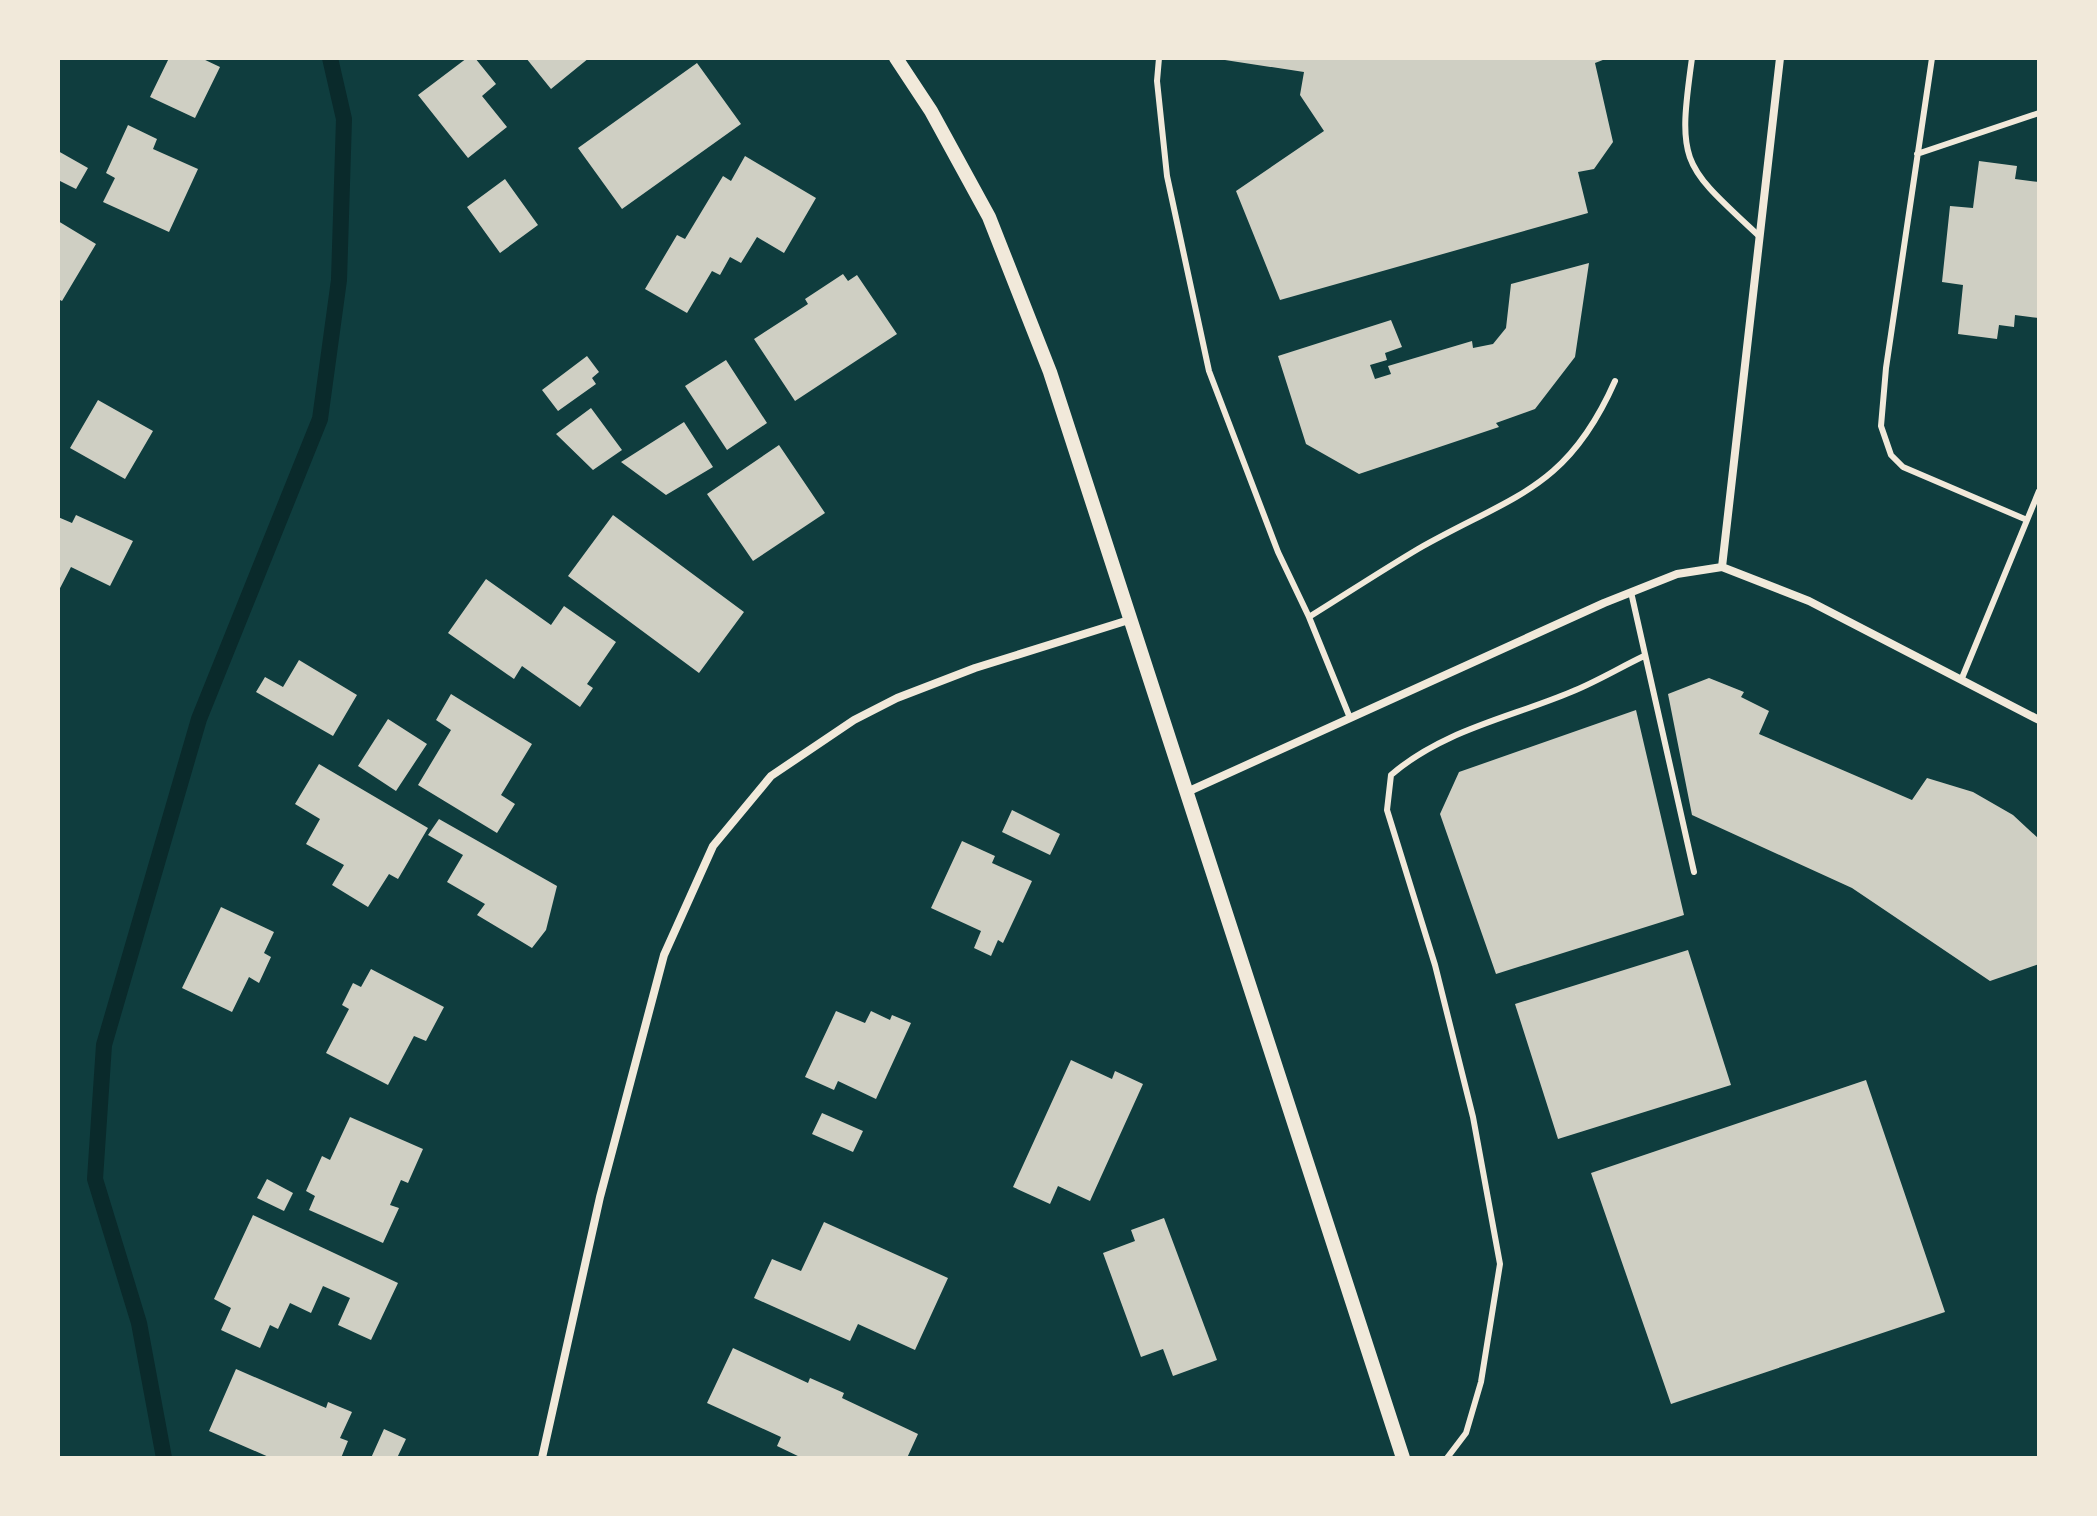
<svg xmlns="http://www.w3.org/2000/svg" width="2097" height="1516" viewBox="0 0 2097 1516" font-family="Lato,sans-serif">
	<rect width="100%" height="100%" fill="#0f3d3e"/>
	<g fill="none" stroke-linecap="round" stroke-linejoin="round">
		<!-- stream -->
		<path stroke="#0a2a2b" stroke-width="16" d="M 164,1458 L 139,1323 L 95,1179 L 104,1045 L 199,719 L 320,419 L 339,280 L 344,119 L 330,58"/>
	</g>
	<!-- building -->
	<path fill="#cfcfc3" d="M 169,58 L 201,58 L 220,67 L 195,118 L 150,97 Z
		M 467,58 L 475,58 L 496,84 L 482,96 L 507,127 L 468,158 L 418,95 Z
		M 526,58 L 589,58 L 551,89 Z
		M 1212,58 L 1608,58 L 1595,63 L 1613,142 L 1594,169 L 1578,172 L 1588,213 L 1280,300 L 1236,191 L 1324,131 L 1300,95 L 1304,72 Z
		M 697,63 L 741,124 L 622,209 L 578,148 Z
		M 128,125 L 157,139 L 153,149 L 198,169 L 169,232 L 103,202 L 115,178 L 106,173 Z
		M 58,151 L 88,168 L 76,189 L 58,180 Z
		M 745,156 L 816,198 L 784,253 L 757,237 L 741,263 L 730,257 L 720,275 L 712,271 L 687,313 L 645,289 L 677,235 L 685,239 L 723,176 L 731,181 Z
		M 1979,161 L 2017,166 L 2015,179 L 2039,182 L 2039,318 L 2015,315 L 2014,327 L 1999,325 L 1997,339 L 1958,334 L 1963,285 L 1942,282 L 1950,206 L 1973,208 Z
		M 505,179 L 538,225 L 500,253 L 467,207 Z
		M 58,221 L 96,244 L 62,301 L 58,299 Z
		M 1589,263 L 1575,357 L 1535,409 L 1496,423 L 1499,427 L 1359,474 L 1306,444 L 1278,356 L 1391,320 L 1402,347 L 1385,353 L 1387,360 L 1370,365 L 1375,379 L 1391,374 L 1388,366 L 1472,341 L 1473,348 L 1493,344 L 1506,328 L 1511,284 Z
		M 843,274 L 848,281 L 857,275 L 897,334 L 795,401 L 754,339 L 808,304 L 805,299 Z
		M 587,356 L 599,372 L 592,378 L 596,384 L 558,411 L 542,390 Z
		M 726,360 L 767,423 L 727,450 L 685,386 Z
		M 98,400 L 153,431 L 125,479 L 70,448 Z
		M 591,408 L 622,450 L 593,470 L 556,434 Z
		M 684,422 L 713,467 L 666,495 L 621,462 Z
		M 779,445 L 825,513 L 753,561 L 707,494 Z
		M 76,515 L 133,541 L 110,586 L 71,567 L 58,592 L 58,517 L 72,523 Z
		M 613,515 L 744,612 L 699,673 L 568,576 Z
		M 486,579 L 551,625 L 564,606 L 616,642 L 587,684 L 593,688 L 580,707 L 522,666 L 514,679 L 448,633 Z
		M 299,660 L 357,695 L 333,736 L 256,692 L 265,677 L 283,687 Z
		M 1709,678 L 1744,692 L 1741,697 L 1769,711 L 1759,734 L 1912,800 L 1927,778 L 1973,792 L 2013,815 L 2039,839 L 2039,964 L 1990,981 L 1852,888 L 1692,815 L 1668,694 Z
		M 451,694 L 532,744 L 501,795 L 515,804 L 497,833 L 418,785 L 451,730 L 436,720 Z
		M 1636,710 L 1684,915 L 1496,974 L 1440,814 L 1459,772 Z
		M 388,719 L 427,744 L 396,791 L 358,766 Z
		M 319,764 L 428,828 L 398,879 L 389,874 L 368,907 L 332,885 L 344,865 L 306,844 L 320,819 L 295,804 Z
		M 1012,810 L 1060,834 L 1050,855 L 1002,832 Z
		M 439,819 L 557,886 L 546,930 L 532,948 L 477,915 L 485,904 L 447,882 L 463,855 L 428,835 Z
		M 962,841 L 995,856 L 992,863 L 1032,881 L 1003,943 L 998,940 L 991,956 L 974,948 L 981,931 L 931,908 Z
		M 221,907 L 274,932 L 264,953 L 271,957 L 259,983 L 249,977 L 232,1012 L 182,988 Z
		M 1688,950 L 1731,1085 L 1558,1139 L 1515,1004 Z
		M 371,969 L 444,1007 L 426,1041 L 414,1036 L 388,1085 L 326,1053 L 349,1009 L 342,1005 L 353,983 L 361,987 Z
		M 836,1011 L 865,1023 L 871,1011 L 890,1020 L 892,1015 L 911,1023 L 876,1099 L 838,1081 L 834,1090 L 805,1077 Z
		M 1071,1060 L 1112,1079 L 1115,1071 L 1143,1084 L 1090,1201 L 1058,1186 L 1050,1204 L 1013,1187 Z
		M 1866,1080 L 1945,1312 L 1671,1404 L 1591,1173 Z
		M 822,1113 L 863,1131 L 853,1152 L 812,1134 Z
		M 350,1117 L 423,1149 L 408,1183 L 401,1180 L 390,1205 L 399,1208 L 383,1243 L 309,1210 L 315,1196 L 306,1191 L 322,1156 L 330,1160 Z
		M 267,1179 L 293,1193 L 284,1211 L 257,1198 Z
		M 253,1215 L 398,1283 L 371,1340 L 338,1325 L 350,1298 L 323,1286 L 311,1313 L 290,1303 L 278,1329 L 270,1325 L 260,1348 L 221,1330 L 231,1308 L 214,1299 Z
		M 1164,1218 L 1217,1360 L 1173,1376 L 1163,1349 L 1141,1357 L 1103,1253 L 1135,1241 L 1131,1230 Z
		M 824,1222 L 948,1278 L 915,1350 L 858,1324 L 850,1341 L 754,1298 L 772,1259 L 801,1271 Z
		M 733,1348 L 808,1383 L 810,1378 L 844,1393 L 842,1398 L 918,1434 L 907,1458 L 802,1458 L 777,1446 L 781,1437 L 707,1403 Z
		M 236,1369 L 326,1408 L 328,1402 L 352,1412 L 340,1438 L 348,1441 L 341,1458 L 271,1458 L 209,1431 Z
		M 384,1429 L 406,1439 L 397,1458 L 371,1458 Z"/>
	<g fill="none" stroke-linecap="round" stroke-linejoin="round">
		<!-- service -->
		<path stroke="#f1e9da" stroke-width="6" d="M 1159,58 L 1157,81 L 1167,176 L 1209,371 L 1278,552 L 1309,617 L 1350,718
			M 1692,58 C 1677,165 1682,164 1759,236
			M 1932,58 L 1886,368 L 1881,426 L 1891,455 L 1903,467 L 2027,520
			M 1917,154 L 2039,113
			M 1631,592 L 1694,872
			M 1309,617 C 1346,594 1381,571 1418,549 C 1513,495 1567,490 1615,381
			M 1962,678 L 2039,491
			M 1447,1458 L 1466,1433 L 1481,1382 L 1500,1264 L 1473,1117 L 1435,965 L 1387,810 L 1391,775 C 1443,730 1509,718 1571,692 C 1596,682 1619,668 1644,656"/>
		<!-- minor -->
		<path stroke="#f1e9da" stroke-width="8" d="M 1722,567 L 1780,58
			M 1187,792 L 1604,603 L 1677,574 L 1722,567 L 1809,601 L 2039,720
			M 542,1458 L 600,1197 L 664,955 L 713,846 L 771,776 L 854,720 L 897,698 L 975,668 L 1132,619"/>
		<!-- tertiary -->
		<path stroke="#f1e9da" stroke-width="14" d="M 896,58 L 931,111 L 989,217 L 1050,372 L 1403,1458"/>
	</g>
	<!-- border -->
	<rect width="2097" height="1516" fill="none" stroke="#f1e9da" stroke-width="120"/>
</svg>
